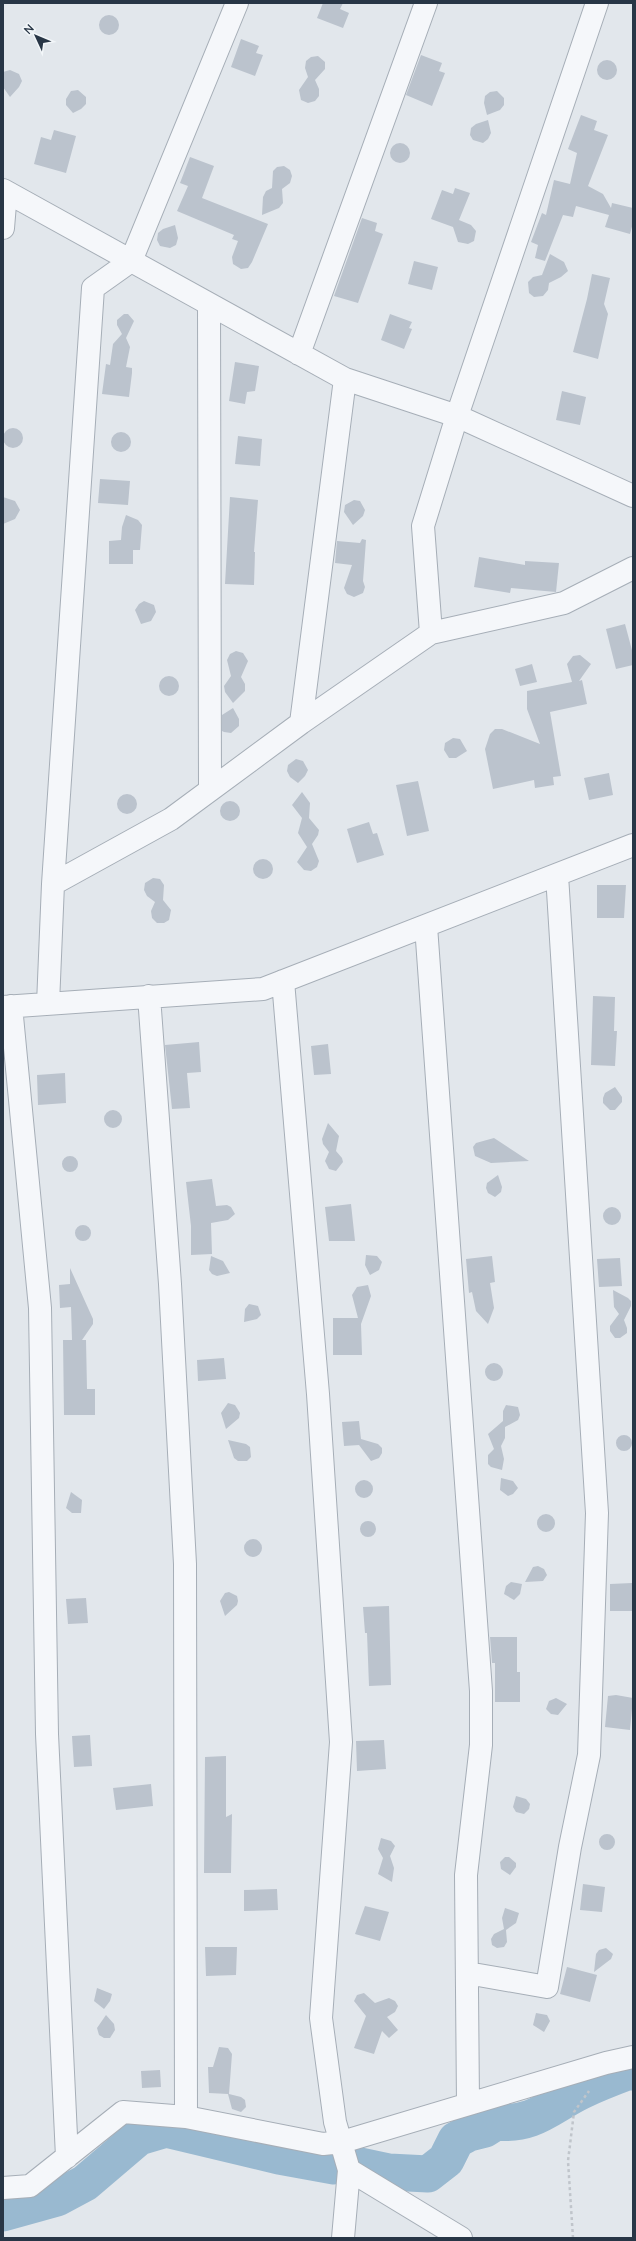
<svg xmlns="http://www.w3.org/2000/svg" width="636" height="2241" viewBox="0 0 636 2241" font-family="Lato,sans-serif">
	<rect width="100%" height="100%" fill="#e2e7ec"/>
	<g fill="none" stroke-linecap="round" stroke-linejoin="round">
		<!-- river -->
		<path stroke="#99b9d0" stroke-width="37" d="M 356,2165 L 389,2172 L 428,2174 L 446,2160 L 456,2140 L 469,2133 L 485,2129 L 496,2122 C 534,2126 550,2106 581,2091 C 596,2084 611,2078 627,2072 L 633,2072
			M 3,2213 L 57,2198 L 85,2183 L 139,2137 L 166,2129 L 279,2156 L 334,2166"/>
	</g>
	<!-- building -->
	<path fill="#bbc3cd" d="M 323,3 L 343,3 L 340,9 L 349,13 L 343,28 L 317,18 Z
		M99 25a10 10 0 1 1 20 0a10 10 0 1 1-20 0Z
		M 241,39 L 259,46 L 256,53 L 263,55 L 255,76 L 231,67 Z
		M 421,55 L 442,63 L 439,71 L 445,73 L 432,106 L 406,95 Z
		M 318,56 L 325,62 L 325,69 L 315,80 L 319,89 L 319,96 L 315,101 L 308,103 L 301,100 L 299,90 L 308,77 L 305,68 L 306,61 L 311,57 Z
		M597 70a10 10 0 1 1 20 0a10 10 0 1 1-20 0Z
		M 10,70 L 19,74 L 22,81 L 19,87 L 10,97 L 3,87 L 3,72 Z
		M 78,90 L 86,97 L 86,104 L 81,109 L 73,113 L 66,105 L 66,99 L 71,91 Z
		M 497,91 L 504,98 L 504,105 L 500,110 L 487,115 L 484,103 L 485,96 L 490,92 Z
		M 581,115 L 597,121 L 594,130 L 608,135 L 588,186 L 603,194 L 611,208 L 612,203 L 633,208 L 633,223 L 630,234 L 605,227 L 609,215 L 576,206 L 573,217 L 563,215 L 545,261 L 535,258 L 538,245 L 531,242 L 542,213 L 546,215 L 554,180 L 570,184 L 577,153 L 568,149 Z
		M 488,120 L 491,133 L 488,139 L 483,143 L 473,140 L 470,135 L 471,128 L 476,124 Z
		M 54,130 L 76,136 L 66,173 L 34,164 L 41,137 L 51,140 Z
		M390 153a10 10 0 1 1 20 0a10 10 0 1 1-20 0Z
		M 190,157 L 214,166 L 202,198 L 268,224 L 252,262 L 248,268 L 241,269 L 233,264 L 232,257 L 238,241 L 232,239 L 234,235 L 177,211 L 188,186 L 180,183 Z
		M 284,166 L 290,170 L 292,176 L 290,183 L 282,189 L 283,203 L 279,208 L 262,215 L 263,197 L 266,191 L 272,188 L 273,171 L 277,167 Z
		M 455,188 L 470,193 L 459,220 L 471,225 L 476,231 L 474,241 L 468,244 L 458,242 L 453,227 L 431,219 L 442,190 L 453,194 Z
		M 362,218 L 377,223 L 375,231 L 383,234 L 358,303 L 334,296 Z
		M 175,225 L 178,238 L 176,245 L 170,248 L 160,246 L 157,240 L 158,233 L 163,229 Z
		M 550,254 L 564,262 L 568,271 L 561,277 L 549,283 L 548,290 L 543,296 L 534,297 L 529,293 L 528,282 L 533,277 L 542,275 Z
		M 414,261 L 438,267 L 432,290 L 408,284 Z
		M 592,274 L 610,278 L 604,304 L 608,314 L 598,359 L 573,352 L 587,299 Z
		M 124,314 L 128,314 L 134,321 L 126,338 L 130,347 L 126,367 L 132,368 L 132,373 L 129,397 L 102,394 L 106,364 L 110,365 L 113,344 L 122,334 L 117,325 L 117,320 Z
		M 390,314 L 412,322 L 409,328 L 412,329 L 404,349 L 381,340 Z
		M 235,362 L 259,366 L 255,391 L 247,392 L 245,404 L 229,401 Z
		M 562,391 L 586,397 L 580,425 L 556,420 Z
		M3 438a10 10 0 1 1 20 0a10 10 0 1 1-20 0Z
		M111 442a10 10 0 1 1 20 0a10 10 0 1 1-20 0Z
		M 238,436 L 262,439 L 260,466 L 235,464 Z
		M 100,479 L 130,481 L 128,505 L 98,503 Z
		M 3,497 L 15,501 L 20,510 L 15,519 L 3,524 Z
		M 230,497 L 258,500 L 254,552 L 255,552 L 254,585 L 225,584 Z
		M 354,500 L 360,501 L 365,510 L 363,516 L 353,525 L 344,512 L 345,505 Z
		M 126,515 L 138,520 L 142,525 L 140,550 L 133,550 L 133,564 L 109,564 L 109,541 L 121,540 L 122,527 Z
		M 362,539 L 366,540 L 363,581 L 365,587 L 363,593 L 354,597 L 347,594 L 344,588 L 352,565 L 335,563 L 337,541 L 360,543 Z
		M 479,557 L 525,565 L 525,561 L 559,563 L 556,592 L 511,588 L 510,593 L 474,587 Z
		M 144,601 L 154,605 L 156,612 L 151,621 L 141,624 L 135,610 L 139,604 Z
		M 625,624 L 633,654 L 633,665 L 616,669 L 606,629 Z
		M 236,651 L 243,653 L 248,661 L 241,677 L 245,684 L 245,691 L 233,703 L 225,692 L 224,686 L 231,676 L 227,660 L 230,654 Z
		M 580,655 L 591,664 L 579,681 L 582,680 L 587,704 L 550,712 L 561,776 L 553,777 L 554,785 L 535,788 L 534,780 L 493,789 L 485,749 L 490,734 L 495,729 L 502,729 L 540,744 L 527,709 L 527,691 L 572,682 L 567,664 L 573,656 Z
		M 532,664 L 537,682 L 520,686 L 515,669 Z
		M159 686a10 10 0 1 1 20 0a10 10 0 1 1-20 0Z
		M 233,708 L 239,719 L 239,726 L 231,733 L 224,732 L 222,731 L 222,715 Z
		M 453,738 L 460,739 L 467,751 L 456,758 L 449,758 L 444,750 L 445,743 Z
		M 296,759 L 303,761 L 308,770 L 305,776 L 298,783 L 290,777 L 287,771 L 288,765 Z
		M 609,773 L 613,795 L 589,800 L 584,778 Z
		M 418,781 L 429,831 L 407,836 L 396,785 Z
		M 302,792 L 310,803 L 309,818 L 319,830 L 318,835 L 312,844 L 319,861 L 317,867 L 311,871 L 304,870 L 297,862 L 307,847 L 298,833 L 302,818 L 292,805 Z
		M117 804a10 10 0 1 1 20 0a10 10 0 1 1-20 0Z
		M220 811a10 10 0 1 1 20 0a10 10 0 1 1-20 0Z
		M 369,822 L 373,834 L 377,833 L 384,855 L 357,863 L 347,829 Z
		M253 869a10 10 0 1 1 20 0a10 10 0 1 1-20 0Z
		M 153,878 L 160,879 L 164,885 L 163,900 L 171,910 L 169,920 L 164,923 L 157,923 L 152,918 L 151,911 L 155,902 L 147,896 L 144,890 L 145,883 Z
		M 597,885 L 626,885 L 624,918 L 597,918 Z
		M 593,996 L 615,997 L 614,1031 L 617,1031 L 615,1066 L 591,1065 Z
		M 199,1042 L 201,1072 L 187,1073 L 190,1108 L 172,1109 L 165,1045 Z
		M 328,1044 L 331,1074 L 314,1075 L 311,1046 Z
		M 65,1073 L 66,1103 L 38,1105 L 37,1075 Z
		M 615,1087 L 622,1097 L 622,1102 L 615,1110 L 610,1110 L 603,1103 L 603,1098 L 605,1093 Z
		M104 1119a9 9 0 1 1 18 0a9 9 0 1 1-18 0Z
		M 328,1123 L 339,1136 L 336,1151 L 342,1158 L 343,1162 L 336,1171 L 329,1169 L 325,1161 L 329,1152 L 323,1144 L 322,1139 Z
		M 494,1138 L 529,1161 L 491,1163 L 475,1156 L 473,1147 L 476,1143 Z
		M62 1164a8 8 0 1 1 16 0a8 8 0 1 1-16 0Z
		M 498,1175 L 502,1187 L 501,1192 L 495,1197 L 488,1193 L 486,1188 L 487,1183 Z
		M 212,1179 L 216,1206 L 227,1205 L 231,1207 L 235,1214 L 228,1220 L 211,1223 L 212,1254 L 191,1255 L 191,1226 L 186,1182 Z
		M 351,1204 L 355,1241 L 329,1241 L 325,1207 Z
		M603 1216a9 9 0 1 1 18 0a9 9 0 1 1-18 0Z
		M75 1233a8 8 0 1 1 16 0a8 8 0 1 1-16 0Z
		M 366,1255 L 377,1256 L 382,1262 L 379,1270 L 370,1275 L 365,1265 Z
		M 211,1256 L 223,1261 L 230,1273 L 217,1276 L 212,1274 L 209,1270 Z
		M 492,1256 L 495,1282 L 490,1283 L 494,1308 L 488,1324 L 476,1311 L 472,1292 L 469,1293 L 466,1259 Z
		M 620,1258 L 622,1286 L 599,1287 L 597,1259 Z
		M 70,1268 L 93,1319 L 93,1324 L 82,1340 L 86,1340 L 87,1389 L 95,1389 L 95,1415 L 64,1415 L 63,1340 L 72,1340 L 71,1307 L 60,1308 L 59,1285 L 70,1284 Z
		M 368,1285 L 371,1296 L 361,1324 L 362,1355 L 333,1355 L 333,1318 L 358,1318 L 352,1295 L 357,1287 Z
		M 613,1290 L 628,1298 L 631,1301 L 631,1306 L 624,1320 L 627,1328 L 627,1333 L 620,1338 L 615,1338 L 610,1331 L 610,1326 L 619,1314 L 614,1307 Z
		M 249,1304 L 258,1306 L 261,1315 L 257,1319 L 244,1322 L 245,1309 Z
		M 224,1358 L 226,1379 L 198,1381 L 197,1360 Z
		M485 1372a9 9 0 1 1 18 0a9 9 0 1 1-18 0Z
		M 228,1403 L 235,1405 L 240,1413 L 239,1418 L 226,1429 L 221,1413 Z
		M 506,1405 L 518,1407 L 520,1415 L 518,1420 L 505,1427 L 505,1438 L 501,1446 L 504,1459 L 502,1470 L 491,1467 L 488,1464 L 488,1455 L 494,1449 L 488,1434 L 503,1421 L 503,1411 Z
		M 359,1421 L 361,1439 L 378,1444 L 382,1448 L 382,1453 L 379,1458 L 371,1461 L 359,1445 L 344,1446 L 342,1422 Z
		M616 1443a8 8 0 1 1 16 0a8 8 0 1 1-16 0Z
		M 228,1440 L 246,1444 L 250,1447 L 251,1457 L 247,1461 L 238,1461 L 234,1458 Z
		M 501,1478 L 513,1481 L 518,1488 L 513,1494 L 508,1496 L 500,1490 Z
		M355 1489a9 9 0 1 1 18 0a9 9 0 1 1-18 0Z
		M 71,1492 L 82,1500 L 81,1513 L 72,1513 L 66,1508 Z
		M537 1523a9 9 0 1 1 18 0a9 9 0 1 1-18 0Z
		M360 1529a8 8 0 1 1 16 0a8 8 0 1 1-16 0Z
		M244 1548a9 9 0 1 1 18 0a9 9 0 1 1-18 0Z
		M 538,1566 L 544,1569 L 547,1575 L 543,1581 L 525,1582 L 533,1567 Z
		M 511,1582 L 522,1584 L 520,1594 L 514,1600 L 504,1594 L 506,1586 Z
		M 632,1583 L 633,1611 L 610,1611 L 610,1584 Z
		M 229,1592 L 237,1596 L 238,1601 L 237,1605 L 225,1616 L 220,1601 L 225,1593 Z
		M 86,1598 L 88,1623 L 68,1624 L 66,1599 Z
		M 389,1606 L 391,1685 L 369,1686 L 367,1633 L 365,1633 L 363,1607 Z
		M 517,1637 L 517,1672 L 520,1672 L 520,1702 L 495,1702 L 495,1663 L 492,1663 L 490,1637 Z
		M 616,1695 L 633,1698 L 630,1730 L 605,1727 L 608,1696 Z
		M 556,1698 L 567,1704 L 558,1715 L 551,1714 L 546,1709 L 549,1701 Z
		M 90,1735 L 92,1766 L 74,1767 L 72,1736 Z
		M 384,1740 L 386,1769 L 357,1771 L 356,1741 Z
		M 226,1756 L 226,1817 L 232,1814 L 231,1873 L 204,1873 L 205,1757 Z
		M 151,1784 L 153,1806 L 116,1810 L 113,1788 Z
		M 516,1796 L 526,1799 L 530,1804 L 529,1809 L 524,1814 L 516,1812 L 513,1807 Z
		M599 1842a8 8 0 1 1 16 0a8 8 0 1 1-16 0Z
		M 381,1838 L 391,1841 L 395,1846 L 390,1856 L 394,1868 L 392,1882 L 378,1874 L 383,1858 L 378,1849 Z
		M 505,1857 L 509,1857 L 516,1863 L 516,1867 L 510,1875 L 501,1869 L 500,1862 Z
		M 583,1884 L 605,1887 L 602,1912 L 580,1910 Z
		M 277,1889 L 278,1910 L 244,1911 L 244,1890 Z
		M 365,1906 L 389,1912 L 380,1941 L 355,1934 Z
		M 505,1908 L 519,1913 L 516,1923 L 506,1930 L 507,1942 L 504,1947 L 497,1948 L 492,1945 L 491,1939 L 494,1934 L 504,1929 L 502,1918 Z
		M 205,1947 L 237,1947 L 236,1975 L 206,1976 Z
		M 606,1948 L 613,1954 L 611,1959 L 594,1972 L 596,1954 L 599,1950 Z
		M 567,1967 L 597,1975 L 590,2002 L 560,1994 Z
		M 97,1988 L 112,1994 L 110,2001 L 104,2009 L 94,2001 Z
		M 364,1993 L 375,2003 L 389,1998 L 395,2001 L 398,2006 L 395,2012 L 387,2017 L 398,2030 L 389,2038 L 382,2031 L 374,2054 L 354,2048 L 366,2016 L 354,2001 L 357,1995 Z
		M 536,2013 L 547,2015 L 550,2021 L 544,2032 L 533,2025 Z
		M 106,2015 L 114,2024 L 115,2030 L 110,2038 L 104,2038 L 99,2035 L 97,2028 Z
		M 219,2047 L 228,2048 L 232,2054 L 229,2094 L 241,2097 L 245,2100 L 246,2107 L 241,2112 L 232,2109 L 228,2094 L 209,2093 L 208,2067 L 213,2067 Z
		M 160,2070 L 161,2087 L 142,2088 L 141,2071 Z"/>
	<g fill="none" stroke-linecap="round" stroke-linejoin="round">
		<defs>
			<path id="minor" d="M 3,190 L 345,379 L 457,416 L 633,496
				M 3,228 L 6,192
				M 209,304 L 210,789
				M 299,354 L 426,3
				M 431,633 L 423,526 L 457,416 L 597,3
				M 301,723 L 345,379
				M 53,884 L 171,819 L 301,723 L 431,633 L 564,603 L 633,568
				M 426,926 L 481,1691 L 481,1745 L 466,1875 L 468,2104
				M 283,981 L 318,1394 L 341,1742 L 321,2018 L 335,2122 L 349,2170 L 343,2238
				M 149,996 L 170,1284 L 185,1564 L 186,2117
				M 48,1004 L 53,884 L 93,288 L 131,261 L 237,3
				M 11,1006 L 40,1308 L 47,1734 L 67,2157
				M 3,1007 L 263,989 L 633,845
				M 467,1973 L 547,1987 L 570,1847 L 589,1755 L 597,1513 L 557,875
				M 349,2170 L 461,2238
				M 3,2188 L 30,2186 L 123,2112 L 186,2117 L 323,2144 L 342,2142 L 606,2063 L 633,2057"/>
		</defs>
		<!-- minor casing -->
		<use href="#minor" stroke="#a6aeb7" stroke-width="24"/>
		<!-- path -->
		<path stroke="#c0c5cb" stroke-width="2.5" stroke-dasharray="3 3" stroke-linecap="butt" d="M 573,2238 L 568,2161 L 574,2112 L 589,2091"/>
		<!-- minor -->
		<use href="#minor" stroke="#f5f7fa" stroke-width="22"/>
	</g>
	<!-- border -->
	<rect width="636" height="2241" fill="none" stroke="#283646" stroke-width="8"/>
	<!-- north arrow -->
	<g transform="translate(36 36) rotate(314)" stroke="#f2f6f9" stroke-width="3" paint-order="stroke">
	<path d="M0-3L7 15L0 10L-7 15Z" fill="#283646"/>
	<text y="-6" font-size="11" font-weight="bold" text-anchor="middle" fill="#283646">N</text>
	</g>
</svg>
